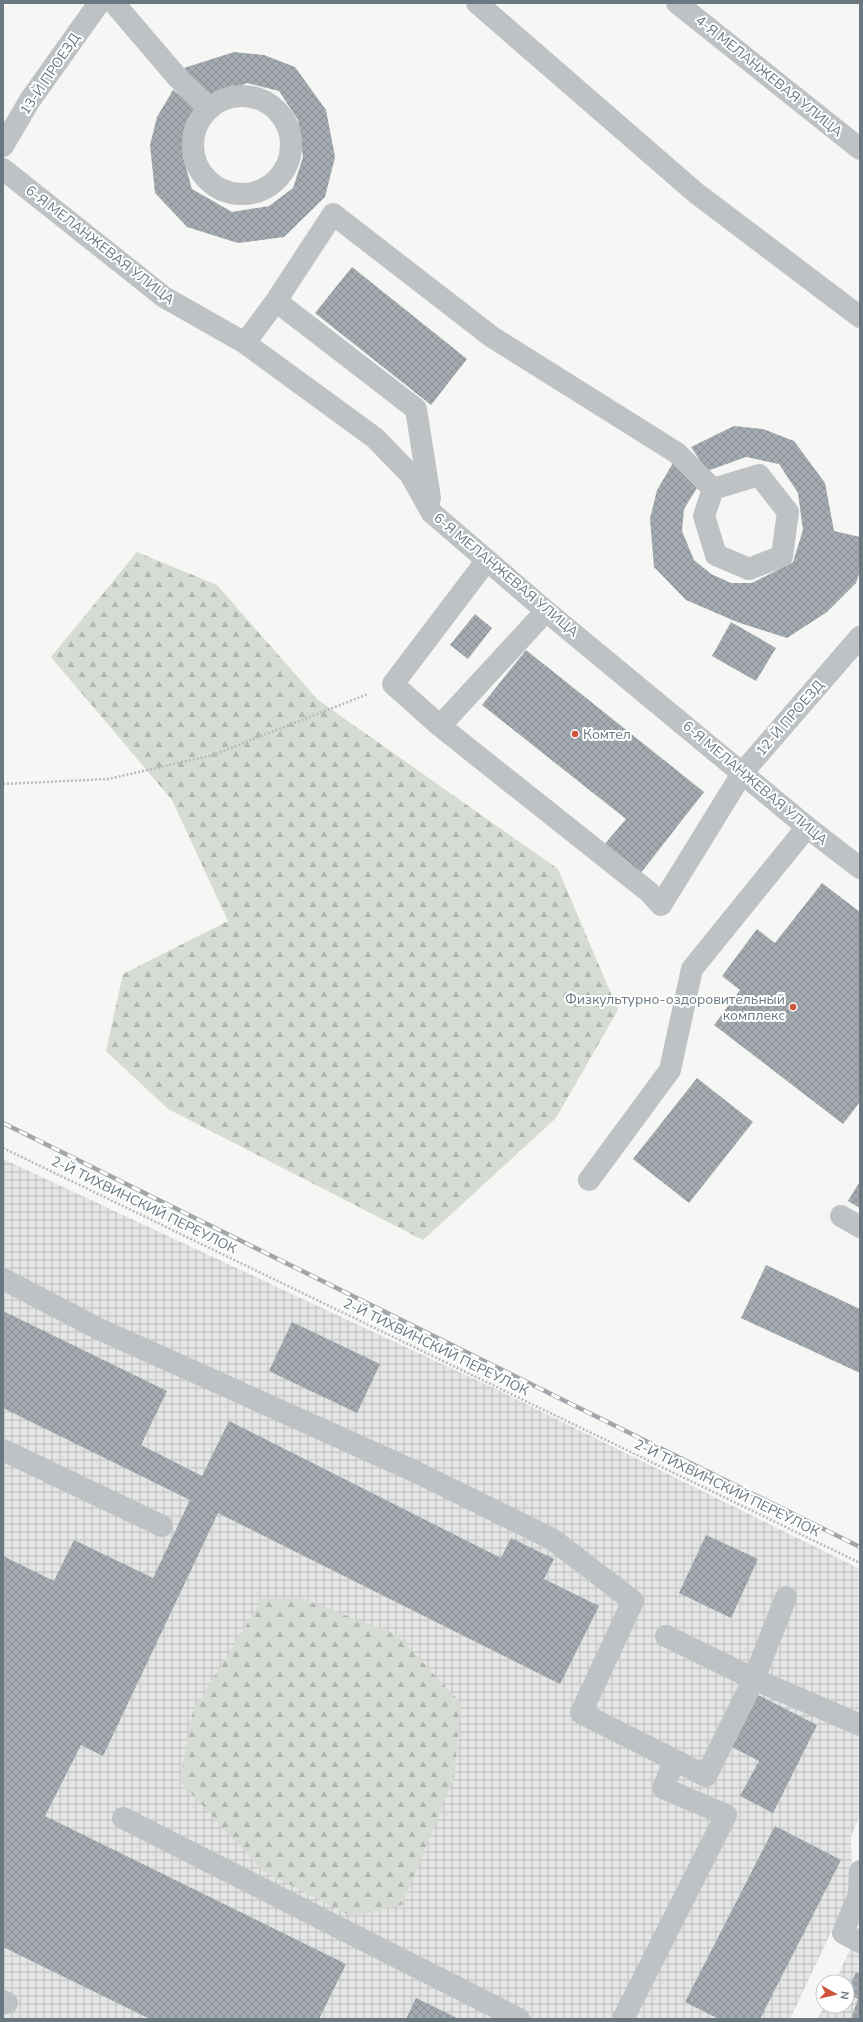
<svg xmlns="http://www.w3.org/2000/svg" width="863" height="2022" viewBox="0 0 863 2022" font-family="'Nunito Sans',sans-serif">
	<defs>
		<pattern id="industrial-grid" width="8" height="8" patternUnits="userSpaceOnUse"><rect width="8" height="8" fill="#e4e5e4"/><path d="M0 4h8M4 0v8" fill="none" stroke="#bdbebe"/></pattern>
		<pattern id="forest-firs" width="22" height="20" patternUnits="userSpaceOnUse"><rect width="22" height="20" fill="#d6dbd3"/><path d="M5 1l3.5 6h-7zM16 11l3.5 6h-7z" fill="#b2b6b1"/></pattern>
		<pattern id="building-cross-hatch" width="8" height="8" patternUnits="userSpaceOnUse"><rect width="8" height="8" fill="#a4abb0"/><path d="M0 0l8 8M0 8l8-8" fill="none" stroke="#8a9095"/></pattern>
	</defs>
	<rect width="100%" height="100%" fill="#f6f6f4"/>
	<!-- industrial -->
	<path fill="url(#industrial-grid)" d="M 3,1159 L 500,1391 L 860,1569 L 860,1816 L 851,1836 L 852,1888 L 790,2019 L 3,2019 Z
		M 860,1927 L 860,2019 L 818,2019 L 824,2006 L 847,2006 L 847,1982 L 835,1982 Z"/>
	<!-- forest -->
	<path fill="url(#forest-firs)" d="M 137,552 L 217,585 L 318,700 L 558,869 L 618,1010 L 556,1118 L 423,1240 L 168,1109 L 106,1051 L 123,974 L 228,921 L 172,800 L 51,657 Z
		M 263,1598 L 303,1599 L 397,1635 L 461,1703 L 454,1778 L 402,1905 L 351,1916 L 263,1871 L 180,1781 L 193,1711 Z"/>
	<!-- building -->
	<path fill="url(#building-cross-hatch)" d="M 234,52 L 264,55 L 295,67 L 326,110 L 335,157 L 325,197 L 284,237 L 238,243 L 187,227 L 155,193 L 150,145 L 157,117 L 173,90 L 200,109 L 185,135 L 183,157 L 192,189 L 232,212 L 269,206 L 293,188 L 303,157 L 298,120 L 279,91 L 247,83 L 208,98 L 184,68 Z
		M 352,267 L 467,359 L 431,405 L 315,313 Z
		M 734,426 L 763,429 L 794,441 L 825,483 L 834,531 L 860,537 L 860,571 L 856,583 L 827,612 L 787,638 L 737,622 L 686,600 L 654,567 L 650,519 L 657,490 L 673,463 L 700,483 L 684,509 L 682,531 L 694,560 L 711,574 L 731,583 L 752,583 L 793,562 L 803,530 L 798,493 L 779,464 L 746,457 L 707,471 L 691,447 Z
		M 475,614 L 492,628 L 468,659 L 450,645 Z
		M 731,622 L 776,648 L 756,681 L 712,656 Z
		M 526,650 L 704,792 L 640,874 L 604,845 L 626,819 L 482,705 Z
		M 822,883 L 860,912 L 860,1102 L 843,1124 L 714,1025 L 740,990 L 722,976 L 757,929 L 775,943 Z
		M 697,1078 L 753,1122 L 689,1203 L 633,1159 Z
		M 860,1181 L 860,1208 L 848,1201 Z
		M 766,1265 L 860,1309 L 860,1373 L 741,1318 Z
		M 3,1311 L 167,1391 L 141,1445 L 202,1476 L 229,1421 L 501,1558 L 511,1538 L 554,1559 L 544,1579 L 599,1606 L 560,1684 L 218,1513 L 103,1756 L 81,1745 L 45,1816 L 346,1964 L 319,2019 L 150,2019 L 3,1947 L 3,1556 L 54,1581 L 74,1540 L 153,1578 L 190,1500 L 3,1408 Z
		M 292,1322 L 380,1364 L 357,1413 L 269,1371 Z
		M 706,1535 L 758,1559 L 731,1618 L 679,1593 Z
		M 758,1695 L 817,1725 L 773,1813 L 740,1796 L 759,1761 L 732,1747 Z
		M 775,1826 L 841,1860 L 760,2019 L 719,2019 L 685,2002 Z
		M 856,1972 L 860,1974 L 860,2019 L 851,2019 L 858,1999 L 847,1994 Z
		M 416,1998 L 459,2019 L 406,2019 Z"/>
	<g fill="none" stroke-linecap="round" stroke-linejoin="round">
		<!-- path -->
		<path stroke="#b8bbbd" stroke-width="2.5" stroke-dasharray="2 2" stroke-linecap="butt" d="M 3,784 L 108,779 L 213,755 L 368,694
			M 3,1148 L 860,1563"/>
		<!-- minor -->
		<path stroke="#bec2c5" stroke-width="22" d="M 114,3 L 178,78 L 209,108
			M 477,3 L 696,193 L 860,317
			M 677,3 L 860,149
			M193 145a49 49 0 1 1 98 0a49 49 0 1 1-98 0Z
			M 3,146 L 30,100 L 99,3
			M 3,169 L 164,297 L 245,343 L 375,438 L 410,474 L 432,513 L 546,611 L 807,827 L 860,868
			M 276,301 L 416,409 L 430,498
			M 245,343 L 276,301 L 333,214 L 492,337 L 677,453 L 713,489 L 759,475 L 788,512 L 782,556 L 749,569 L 716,555 L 704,516 L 713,489
			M 546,611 L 440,726 L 649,892 L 661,905 L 743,772 L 860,637
			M 440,726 L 393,684 L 487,560
			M 589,1180 L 670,1070 L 692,969 L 807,827
			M 841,1216 L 860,1227
			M 3,1279 L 97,1328 L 414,1471 L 552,1539 L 633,1601 L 581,1713 L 706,1776 L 754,1679 L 666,1636
			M 3,1450 L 162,1526
			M 786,1597 L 754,1679 L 860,1725
			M 123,1818 L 519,2019
			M 860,1871 L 859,1895 L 843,1933 L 860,1942
			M 3,2001 L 7,2003
			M 623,2019 L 726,1815 L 663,1788 L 675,1760"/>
		<defs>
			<path id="rail" d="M 3,1123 L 860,1547"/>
		</defs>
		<!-- rail casing -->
		<use href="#rail" stroke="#a0a6aa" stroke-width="4.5"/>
		<!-- rail -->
		<use href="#rail" stroke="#fff" stroke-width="3" stroke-dasharray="9" stroke-linecap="butt"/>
	</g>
	<!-- markers -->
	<g fill="#cf523b" stroke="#fff" stroke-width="1.5">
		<circle cx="575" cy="734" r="4"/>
		<circle cx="793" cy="1007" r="4"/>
	</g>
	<g text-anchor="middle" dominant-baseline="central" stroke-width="4" stroke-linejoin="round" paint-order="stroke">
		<!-- street labels -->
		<g font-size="14" fill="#697881" stroke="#fff">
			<text transform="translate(50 74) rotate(-56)">13-Й ПРОЕЗД</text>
			<text transform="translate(769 76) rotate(39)">4-Я МЕЛАНЖЕВАЯ УЛИЦА</text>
			<text transform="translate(100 245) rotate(38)">6-Я МЕЛАНЖЕВАЯ УЛИЦА</text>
			<text transform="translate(506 575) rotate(40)">6-Я МЕЛАНЖЕВАЯ УЛИЦА</text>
			<text transform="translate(790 718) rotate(-49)">12-Й ПРОЕЗД</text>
			<text transform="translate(755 783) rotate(40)">6-Я МЕЛАНЖЕВАЯ УЛИЦА</text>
			<text transform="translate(144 1205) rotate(26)">2-Й ТИХВИНСКИЙ ПЕРЕУЛОК</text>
			<text transform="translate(436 1347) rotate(26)">2-Й ТИХВИНСКИЙ ПЕРЕУЛОК</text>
			<text transform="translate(727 1488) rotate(26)">2-Й ТИХВИНСКИЙ ПЕРЕУЛОК</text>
		</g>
		<!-- poi labels -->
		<g font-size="14" fill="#697881" stroke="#fff" text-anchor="start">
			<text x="583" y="734">Комтел</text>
			<text x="785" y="999" text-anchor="end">Физкультурно-оздоровительный<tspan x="785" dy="16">комплекс</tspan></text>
		</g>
	</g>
	<!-- border -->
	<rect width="863" height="2022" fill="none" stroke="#697881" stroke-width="8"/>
	<!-- north arrow -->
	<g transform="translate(835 1994) rotate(98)"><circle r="19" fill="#ffffff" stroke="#c3c9cd"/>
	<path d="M0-3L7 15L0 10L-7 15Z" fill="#cf523b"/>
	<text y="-6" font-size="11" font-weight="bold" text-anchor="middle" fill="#697881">N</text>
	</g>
</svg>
